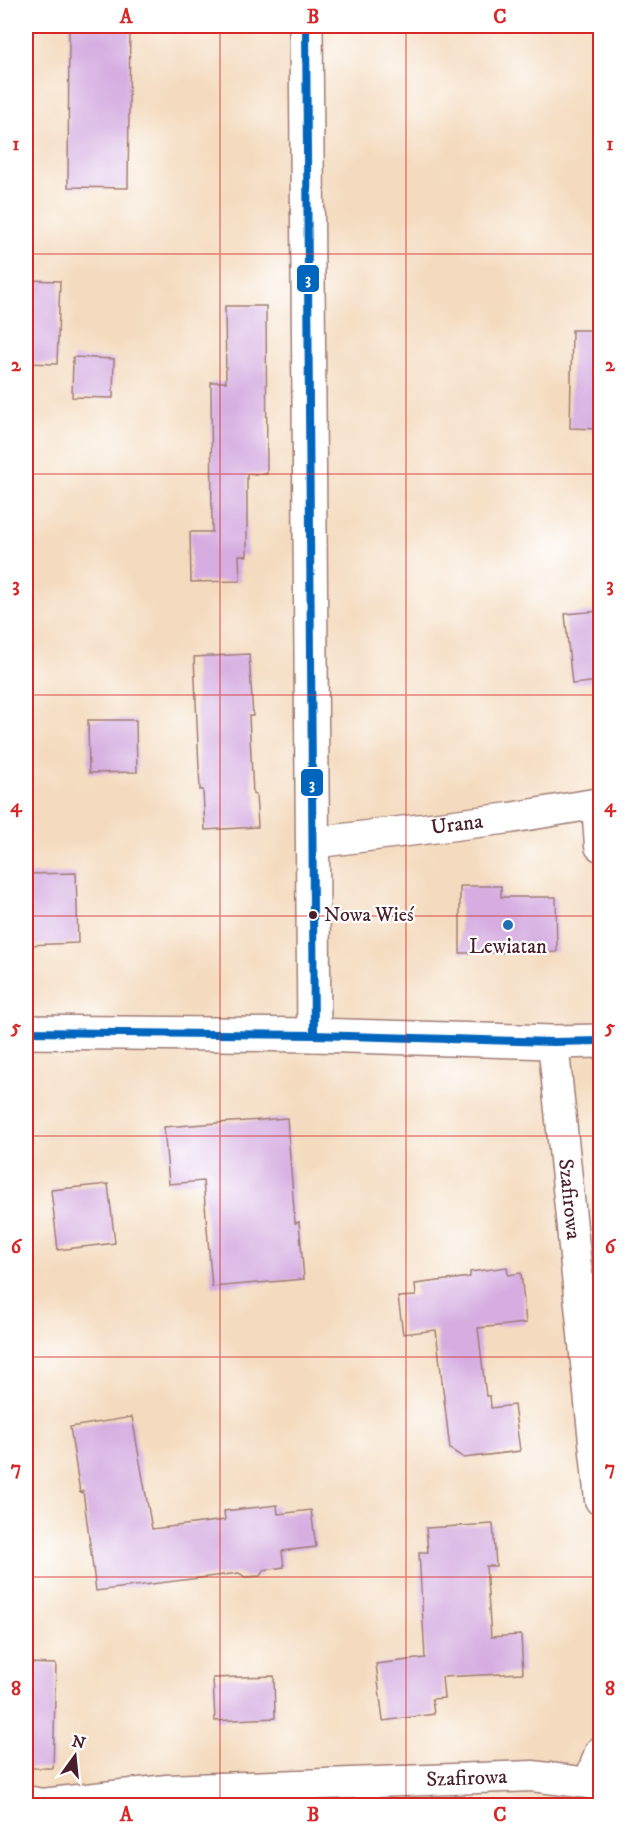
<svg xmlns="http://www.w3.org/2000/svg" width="626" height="1831" viewBox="0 0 626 1831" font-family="'IM FELL DW Pica',serif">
	<rect width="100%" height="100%" fill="#fff"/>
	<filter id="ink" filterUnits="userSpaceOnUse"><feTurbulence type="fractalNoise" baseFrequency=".0167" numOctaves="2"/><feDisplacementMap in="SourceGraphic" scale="12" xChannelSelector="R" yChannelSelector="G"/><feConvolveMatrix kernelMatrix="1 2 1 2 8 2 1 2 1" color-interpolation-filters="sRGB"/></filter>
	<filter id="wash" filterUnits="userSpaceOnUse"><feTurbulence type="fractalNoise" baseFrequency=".008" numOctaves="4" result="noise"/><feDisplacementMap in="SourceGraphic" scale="24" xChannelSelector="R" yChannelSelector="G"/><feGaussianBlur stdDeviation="1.35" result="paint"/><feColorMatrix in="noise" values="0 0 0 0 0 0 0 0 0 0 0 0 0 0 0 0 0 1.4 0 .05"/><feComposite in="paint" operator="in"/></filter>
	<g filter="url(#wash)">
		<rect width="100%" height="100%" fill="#f4dbbf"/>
		<g id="blocks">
			<!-- building -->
			<path fill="#d5ade1" d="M 69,26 L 130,26 L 128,188 L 68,187 Z
				M 26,280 L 60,281 L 57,364 L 26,363 Z
				M 225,306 L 266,306 L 267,474 L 247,474 L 247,556 L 239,555 L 240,581 L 191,582 L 190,532 L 212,532 L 211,382 L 226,382 Z
				M 572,330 L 600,330 L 600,429 L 570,428 Z
				M 73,357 L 114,359 L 113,398 L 72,397 Z
				M 600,611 L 600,681 L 572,684 L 565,614 Z
				M 249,654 L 253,716 L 249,716 L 253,794 L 256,794 L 258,827 L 205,830 L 203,790 L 200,790 L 194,657 Z
				M 88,720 L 136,720 L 137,772 L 89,773 Z
				M 76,873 L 78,943 L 26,945 L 26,874 Z
				M 460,886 L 501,886 L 501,897 L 556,897 L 557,952 L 460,953 Z
				M 287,1118 L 295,1223 L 299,1222 L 304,1279 L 212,1287 L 203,1181 L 169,1184 L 164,1127 Z
				M 108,1184 L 115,1243 L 58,1250 L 51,1190 Z
				M 507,1267 L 508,1275 L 521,1273 L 526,1323 L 478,1328 L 486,1396 L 490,1396 L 491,1408 L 514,1405 L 520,1451 L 464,1458 L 450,1449 L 436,1330 L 403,1334 L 398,1297 L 416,1296 L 415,1284 L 470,1277 L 470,1272 Z
				M 132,1417 L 152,1529 L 225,1520 L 224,1511 L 277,1505 L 278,1514 L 311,1510 L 316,1547 L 282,1551 L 284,1567 L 264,1570 L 260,1576 L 245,1577 L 239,1573 L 96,1591 L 83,1491 L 80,1492 L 70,1427 Z
				M 493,1524 L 496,1566 L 486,1566 L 491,1637 L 521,1635 L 523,1673 L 442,1677 L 444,1698 L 432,1699 L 434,1714 L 383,1721 L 376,1664 L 425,1658 L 419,1552 L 428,1552 L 426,1528 Z
				M 26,1663 L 56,1664 L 53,1768 L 26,1768 Z
				M 274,1676 L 275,1718 L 215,1721 L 213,1678 Z"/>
		</g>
	</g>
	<g filter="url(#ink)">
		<use href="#blocks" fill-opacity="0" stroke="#9f7d75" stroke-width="1.5"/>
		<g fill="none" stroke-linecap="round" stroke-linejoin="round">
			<defs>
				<g id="street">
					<path d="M 597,804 L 600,846"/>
					<path id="s1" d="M 312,843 L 510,818 L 600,803"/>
					<path id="s2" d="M 553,1042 L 600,1500"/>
					<path d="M 589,1783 L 600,1752"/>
					<path id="s3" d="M 26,1801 L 42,1804 L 167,1790 L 532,1776 L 589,1783 L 600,1787"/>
				</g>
				<path id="secondary" d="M 306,26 L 314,1035"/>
				<path id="primary" d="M 26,1032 L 314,1035 L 553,1042 L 600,1041"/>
			</defs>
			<!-- street casing -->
			<use href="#street" stroke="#9f7d75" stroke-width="33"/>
			<!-- secondary casing -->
			<use href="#secondary" stroke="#9f7d75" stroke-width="36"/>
			<!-- primary casing -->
			<use href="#primary" stroke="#9f7d75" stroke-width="36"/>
			<!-- street -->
			<use href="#street" stroke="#fff" stroke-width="30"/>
			<!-- secondary -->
			<use href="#secondary" stroke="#fff" stroke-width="33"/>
			<!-- primary -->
			<use href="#primary" stroke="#fff" stroke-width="33"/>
			<defs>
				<path id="bus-1" d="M 306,26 L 314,1035
					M 26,1032 L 314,1035 L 553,1042 L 600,1041"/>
			</defs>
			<!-- bus-1 casing -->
			<use href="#bus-1" stroke="#fff" stroke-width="12"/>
			<!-- bus-1 -->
			<use href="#bus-1" stroke="#0065bd" stroke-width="8"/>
		</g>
	</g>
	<!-- grid -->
	<path fill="none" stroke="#d62828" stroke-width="1.5" stroke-opacity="0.55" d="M 220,26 L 220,1806M 406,26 L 406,1806M 26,254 L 600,254M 26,474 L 600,474M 26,695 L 600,695M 26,916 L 600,916M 26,1136 L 600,1136M 26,1357 L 600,1357M 26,1577 L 600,1577"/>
	<!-- markers -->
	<circle fill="#4a1f2b" stroke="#fff" stroke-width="2" cx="313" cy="915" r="5"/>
	<circle fill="#1f6fb2" stroke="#fff" stroke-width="2" cx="508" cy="925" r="6"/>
	<g text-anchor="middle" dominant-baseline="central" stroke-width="4.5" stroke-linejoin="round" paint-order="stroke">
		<!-- bus labels -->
		<g font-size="20" fill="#4a1f2b" stroke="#fff" text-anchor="start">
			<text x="324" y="915">Nowa Wieś</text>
		</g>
		<!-- street labels -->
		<g font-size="21" fill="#4a1f2b" stroke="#fff">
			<text stroke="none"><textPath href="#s1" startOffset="146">Urana</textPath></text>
			<text stroke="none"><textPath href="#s2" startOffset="158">Szafirowa</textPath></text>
			<text stroke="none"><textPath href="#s3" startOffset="442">Szafirowa</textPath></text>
		</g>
		<!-- poi labels -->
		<g font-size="21" fill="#4a1f2b" stroke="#fff">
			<text x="508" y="947">Lewiatan</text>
		</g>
	</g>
	<g stroke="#fff" stroke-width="2">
		<rect x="296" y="264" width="24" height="29" rx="6" fill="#0065bd"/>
		<rect x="300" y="768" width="24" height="29" rx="6" fill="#0065bd"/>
	</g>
	<g font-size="16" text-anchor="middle" font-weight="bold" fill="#fff">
		<text x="308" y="284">3</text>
		<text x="312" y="789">3</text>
	</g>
	<!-- margin -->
	<rect width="626" height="1831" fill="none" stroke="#fff" stroke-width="66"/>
	<!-- north arrow -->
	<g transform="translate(75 1756) rotate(15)" stroke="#ffffff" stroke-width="4.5" paint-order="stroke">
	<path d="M0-4.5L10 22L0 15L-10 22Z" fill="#4a1f2b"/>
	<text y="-9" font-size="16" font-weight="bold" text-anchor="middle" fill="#4a1f2b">N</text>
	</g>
	<rect x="33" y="33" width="560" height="1765" fill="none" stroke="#d62828" stroke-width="2"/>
	<g font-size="20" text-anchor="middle" font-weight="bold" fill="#d62828">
		<text x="126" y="23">A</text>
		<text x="313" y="23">B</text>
		<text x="500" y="23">C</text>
		<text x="16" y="150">1</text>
		<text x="610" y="150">1</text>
		<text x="16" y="371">2</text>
		<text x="610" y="371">2</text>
		<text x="16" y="591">3</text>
		<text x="610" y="591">3</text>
		<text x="16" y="812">4</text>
		<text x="610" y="812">4</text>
		<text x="16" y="1033">5</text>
		<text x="610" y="1033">5</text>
		<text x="16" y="1253">6</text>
		<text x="610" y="1253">6</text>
		<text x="16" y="1474">7</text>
		<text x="610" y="1474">7</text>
		<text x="16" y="1695">8</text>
		<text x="610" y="1695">8</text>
		<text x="126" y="1821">A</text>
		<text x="313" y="1821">B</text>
		<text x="500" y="1821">C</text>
	</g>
</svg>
